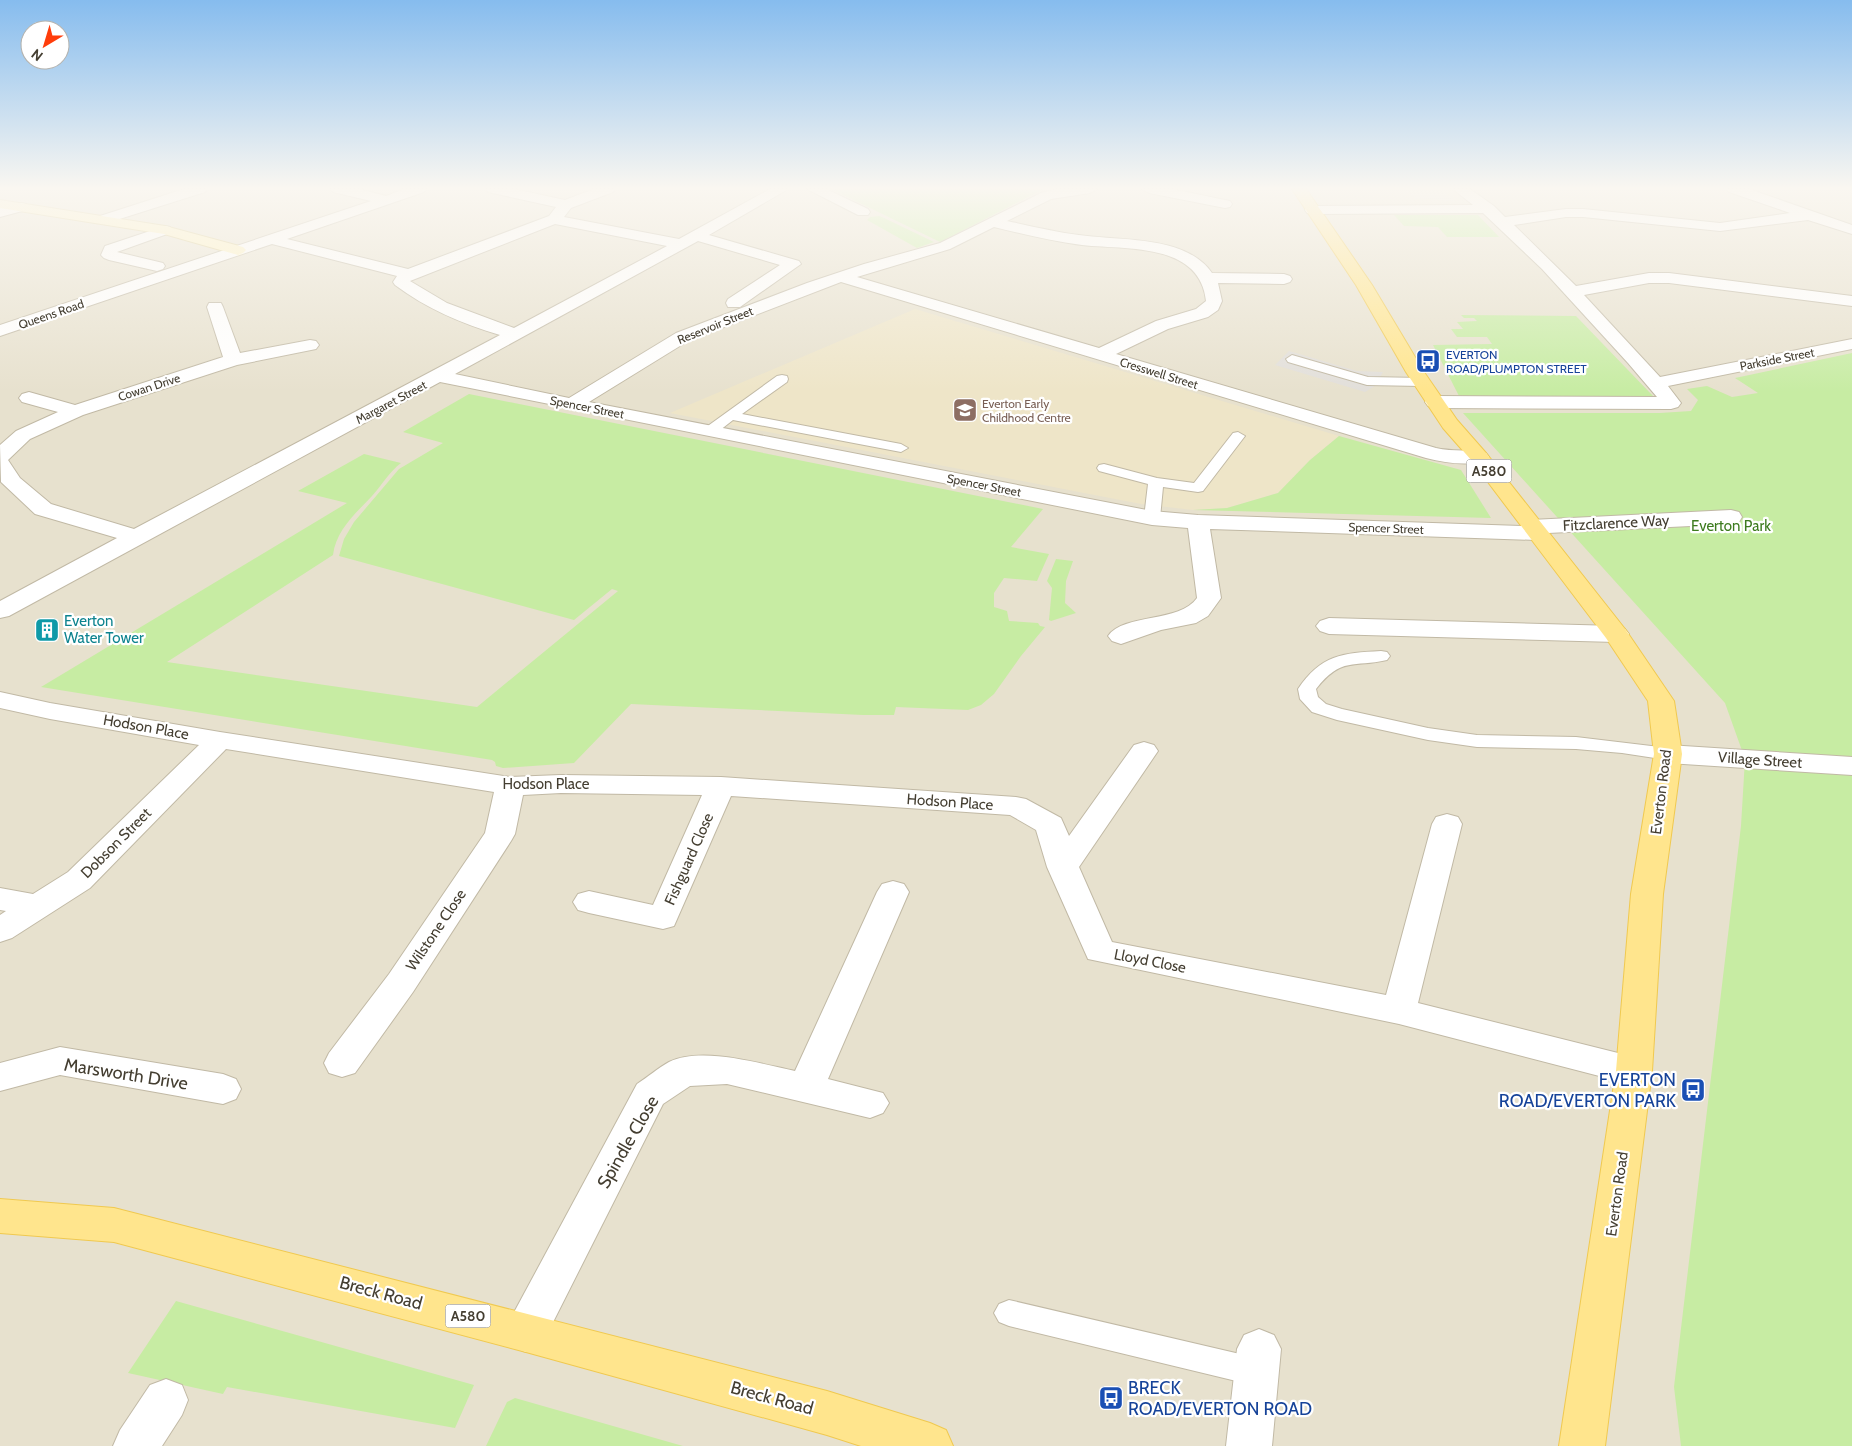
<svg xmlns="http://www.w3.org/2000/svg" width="1852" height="1446" viewBox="0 0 1852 1446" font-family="Cabin,sans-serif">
	<rect width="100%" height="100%" fill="#f3eee0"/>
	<!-- residential -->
	<path fill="#e7e1ce" d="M 0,189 L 1852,189 L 1852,1446 L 0,1446 Z"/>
	<!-- education -->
	<path fill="#eee5c8" d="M 915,309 L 1339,436 L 1310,460 L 1278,493 L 1227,508 L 1193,510 L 1141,504 L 670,413 Z"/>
	<!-- green -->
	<path fill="#c7eca3" d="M 831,189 L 1044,189 L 940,242 Z
		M 1394,215 L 1478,215 L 1499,237 L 1447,237 L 1438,227 L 1404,226 Z
		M 879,216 L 884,218 L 934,242 L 917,248 L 867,220 L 870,217 Z
		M 1461,315 L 1576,316 L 1653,396 L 1459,396 L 1433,345 L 1492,344 L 1487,337 L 1457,337 L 1451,329 L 1463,329 L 1457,322 L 1477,321 L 1474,318 L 1464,318 Z
		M 1852,353 L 1852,1446 L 1681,1446 L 1674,1387 L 1741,826 L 1745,759 L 1725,703 L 1463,413 L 1660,413 L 1691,411 L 1698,400 L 1687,389 L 1707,386 L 1732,397 L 1758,393 L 1735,378 Z
		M 469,394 L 1043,509 L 1011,547 L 1049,554 L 1037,581 L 1004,578 L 994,593 L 994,607 L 1007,611 L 1009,621 L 1038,623 L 1040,626 L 1045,627 L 1021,656 L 994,694 L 981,705 L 968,710 L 896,707 L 894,715 L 863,715 L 631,704 L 574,763 L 503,768 L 496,766 L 495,762 L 492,760 L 41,687 L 347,503 L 298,491 L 364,454 L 401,463 C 389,472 382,485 372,496 C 356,513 336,530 333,555 L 167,662 L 477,707 L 618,591 L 612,589 L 574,620 L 339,556 L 344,539 L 354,522 L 399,469 L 443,443 L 403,432 Z
		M 1339,436 L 1461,470 L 1491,518 L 1193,510 L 1227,508 L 1278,493 L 1310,460 Z
		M 1056,559 L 1073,561 L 1066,581 L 1065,603 L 1076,613 L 1051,621 L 1049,620 L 1052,588 L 1047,581 Z
		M 176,1301 L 474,1385 L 455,1428 L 227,1387 L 223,1394 L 128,1373 Z
		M 515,1398 L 683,1446 L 486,1446 L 507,1402 Z"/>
	<!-- parking -->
	<path fill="#e2dfda" d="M 1403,189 L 1439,189 L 1455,201 L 1415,198 Z
		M 1289,351 L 1357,371 L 1383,372 L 1375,386 L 1365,392 L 1275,365 Z"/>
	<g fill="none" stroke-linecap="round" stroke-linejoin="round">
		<defs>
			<path id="lane" d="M 1292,355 L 1368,377 L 1421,378 L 1427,382 L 1421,386 L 1367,385 L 1288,362 L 1286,359 Z
				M 782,375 L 787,376 L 788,379 L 787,382 L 742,414 L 901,444 L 908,448 L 901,452 L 733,420 L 715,434 L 705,434 L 703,431 L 705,428 L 777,376 Z
				M 1238,432 L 1245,436 L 1203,491 L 1198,492 L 1163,487 L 1160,518 L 1157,521 L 1147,521 L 1144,518 L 1148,484 L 1099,471 L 1097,468 L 1099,465 L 1104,464 L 1157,478 L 1194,483 L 1233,433 Z
				M 1381,651 L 1387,652 L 1390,656 L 1387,660 C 1353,668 1342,656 1316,689 L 1318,697 L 1326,704 L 1342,709 L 1428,728 L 1477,735 L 1576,737 L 1668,748 L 1675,750 L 1678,754 L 1675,758 L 1668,760 L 1622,753 L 1576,749 L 1477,747 L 1428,740 L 1337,720 L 1312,712 L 1300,699 L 1298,689 C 1321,655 1342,653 1381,651 Z
				M 1009,1300 L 1257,1358 L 1268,1362 L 1272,1372 L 1268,1382 L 1257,1386 L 1009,1326 L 999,1322 L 994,1313 L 999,1304 Z"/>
			<path id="street" d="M 184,189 L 207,189 L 205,192 L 110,222 L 100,222 L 98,219 L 100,216 Z
				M 331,189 L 359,189 L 386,196 L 404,189 L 426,189 L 424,192 L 287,239 L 408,269 L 549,216 L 556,207 L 488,192 L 486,189 L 514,189 L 565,200 L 594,189 L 615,189 L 613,192 L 571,208 L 564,217 L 679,239 L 770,189 L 788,189 L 709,235 L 799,261 L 801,264 L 740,307 L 728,307 L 726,303 L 728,299 L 780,265 L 698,241 L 455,374 L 569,398 L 676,333 L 807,283 L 864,264 L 940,243 L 1041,193 L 1057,189 L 1097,189 L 1090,193 L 1051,199 L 1007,221 C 1031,226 1055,232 1079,235 C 1120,241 1186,235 1212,273 L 1284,274 L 1290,276 L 1292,279 L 1290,282 L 1284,284 L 1218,283 L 1222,301 L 1218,310 L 1208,317 L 1168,329 L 1116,354 L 1436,448 C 1453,452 1471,449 1486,453 L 1489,457 L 1486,461 C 1466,466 1446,463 1426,458 L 841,282 L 688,341 L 589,402 L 1152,511 L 1198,515 L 1521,526 L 1523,522 L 1531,520 L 1731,510 L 1739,512 L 1742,517 L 1739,522 L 1731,524 L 1548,533 L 1545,538 L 1537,540 L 1210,529 L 1221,598 L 1208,616 L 1196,623 L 1161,630 L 1121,644 L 1112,641 L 1108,636 C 1124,613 1180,623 1197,598 L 1188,528 L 1152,525 L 440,382 L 9,616 L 0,618 L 0,601 L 117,538 L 35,514 L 1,482 L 0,445 L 16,431 L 58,412 L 22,402 L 19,398 L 22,394 L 29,392 L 75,405 L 223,357 L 207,307 L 209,303 L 221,303 L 223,307 L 240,353 L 310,340 L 316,341 L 319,345 L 316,349 L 237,365 L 83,415 L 30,439 L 8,460 L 20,478 L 51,504 L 134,529 L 500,335 C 463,324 427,309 395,285 L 393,282 L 397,276 L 272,244 L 0,336 L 0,325 L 371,201 L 333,192 ZM 555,224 L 667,246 L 514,328 L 447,303 L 410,281 ZM 994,227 C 1023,234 1052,241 1082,245 C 1125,250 1200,242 1206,301 L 1196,309 L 1156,321 L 1099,348 L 857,277 L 950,249 Z
				M 807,189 L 826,189 L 868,209 L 870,212 L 868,215 L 858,215 Z
				M 1142,189 L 1172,189 L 1225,200 L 1230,201 L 1232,204 L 1230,207 L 1225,208 L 1149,193 Z
				M 1453,189 L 1470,189 L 1494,206 L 1505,217 L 1566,209 L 1583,209 L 1720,223 L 1790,213 L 1729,192 L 1727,189 L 1749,189 L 1852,225 L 1852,234 L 1808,220 L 1720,231 L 1583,217 L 1566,217 L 1514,225 L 1576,286 L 1649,273 L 1669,273 L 1852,296 L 1852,306 L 1669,283 L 1649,283 L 1584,295 L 1660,377 L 1852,339 L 1852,349 L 1668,386 L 1681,403 L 1678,407 L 1671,409 L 1435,408 L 1428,406 L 1425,402 L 1428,398 L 1435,396 L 1657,397 L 1628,363 L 1542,269 L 1483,213 L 1312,214 L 1307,213 L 1305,210 L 1307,207 L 1312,206 L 1473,205 Z
				M 21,203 L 26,204 L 28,207 L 26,210 L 0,217 L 0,208 Z
				M 165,226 L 170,227 L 172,230 L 170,233 L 117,252 L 163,263 L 165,266 L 163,269 L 157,271 L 109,260 L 104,258 L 101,255 L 105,246 Z
				M 1329,618 L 1616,626 L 1625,629 L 1629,634 L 1625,639 L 1616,642 L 1329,634 L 1320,631 L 1316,626 L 1320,621 Z
				M 0,692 L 50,703 L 220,732 L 510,777 L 561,775 L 721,777 L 1016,797 L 1026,799 L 1061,818 L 1069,836 L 1134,745 L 1144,742 L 1154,745 L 1158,751 L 1079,867 L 1112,942 L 1386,995 L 1432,824 L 1436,817 L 1447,814 L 1458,817 L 1462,824 L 1418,1003 L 1634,1057 L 1647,1061 L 1652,1071 L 1647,1081 L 1634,1085 L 1399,1024 L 1088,959 L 1047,867 L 1036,830 L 1010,815 L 731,796 L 674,926 L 663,929 L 589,913 L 578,910 L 573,902 L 578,894 L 589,891 L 653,905 L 702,795 L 561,793 L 523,795 L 515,834 L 511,841 L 413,992 L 355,1073 L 342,1077 L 329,1073 L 324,1063 L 329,1053 L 389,974 L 485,833 L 494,792 L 226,749 L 90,888 L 12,938 L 0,942 L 0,915 L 6,911 L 0,910 L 0,888 L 33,894 L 68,872 L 199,745 L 50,719 L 0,708 Z
				M 1668,745 L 1852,757 L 1852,775 L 1668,763 L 1658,760 L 1654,754 L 1658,748 Z
				M 893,881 L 904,884 L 909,892 L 828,1079 L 883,1093 L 889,1103 L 883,1113 L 870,1118 L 727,1084 L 690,1086 L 663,1104 L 541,1346 L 526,1352 L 511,1346 L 504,1332 L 511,1318 L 637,1084 C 648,1077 658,1068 669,1062 C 702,1046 761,1064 795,1071 L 877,892 L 882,884 Z
				M 60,1047 L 223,1074 L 236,1079 L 241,1089 L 236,1099 L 223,1104 L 60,1075 L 0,1091 L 0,1063 Z
				M 1259,1329 L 1274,1335 L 1281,1349 L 1272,1446 L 1226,1446 L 1237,1349 L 1244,1335 Z
				M 166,1379 L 182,1385 L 188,1400 L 182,1415 L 162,1446 L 113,1446 L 120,1430 L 150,1385 Z"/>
			<path id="secondary" d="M 0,200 L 165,226 L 243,247 L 246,250 L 243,253 L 238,255 L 164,234 L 0,208 Z"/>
			<path id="primary" d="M 1292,189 L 1306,189 L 1372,285 L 1424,372 L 1457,420 L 1486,453 L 1625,629 L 1674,701 L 1682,754 L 1663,894 L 1652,1071 L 1605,1446 L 1559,1446 L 1616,1071 L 1631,894 L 1654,754 L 1648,701 L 1606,638 L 1472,461 L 1443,428 L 1406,372 L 1356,285 Z
				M 0,1199 L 114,1208 L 827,1391 L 930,1423 L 946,1430 L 953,1446 L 861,1446 L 827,1435 L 526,1352 L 114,1242 L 0,1233 Z"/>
		</defs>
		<!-- lane casing -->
		<use href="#lane" stroke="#c1b9a5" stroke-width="2"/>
		<!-- street casing -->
		<use href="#street" stroke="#c1b9a5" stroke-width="2"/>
		<!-- secondary casing -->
		<use href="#secondary" stroke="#d8c88a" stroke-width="2"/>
		<!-- primary casing -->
		<use href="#primary" stroke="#f0c950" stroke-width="2"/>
		<!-- lane -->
		<use href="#lane" fill="#fff" fill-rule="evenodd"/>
		<!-- street -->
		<use href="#street" fill="#fff" fill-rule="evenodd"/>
		<!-- secondary -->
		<use href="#secondary" fill="#fff3be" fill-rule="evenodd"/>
		<!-- primary -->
		<use href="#primary" fill="#ffe58d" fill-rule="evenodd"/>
	</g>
	<!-- sky -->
	<linearGradient id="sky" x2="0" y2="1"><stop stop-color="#86bcee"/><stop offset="0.48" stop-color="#faf7f1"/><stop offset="1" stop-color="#faf7f1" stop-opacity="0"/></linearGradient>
	<rect width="1852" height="392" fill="url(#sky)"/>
	<!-- icons -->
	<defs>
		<symbol id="bus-square" viewBox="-11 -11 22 22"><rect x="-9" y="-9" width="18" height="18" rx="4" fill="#1a4fb4" stroke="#fff"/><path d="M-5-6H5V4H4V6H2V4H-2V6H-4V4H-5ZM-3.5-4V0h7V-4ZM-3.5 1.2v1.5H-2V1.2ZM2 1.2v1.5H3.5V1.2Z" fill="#fff"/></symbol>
		<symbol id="school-square" viewBox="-11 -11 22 22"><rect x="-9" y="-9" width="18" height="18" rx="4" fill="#8d6e63" stroke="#fff"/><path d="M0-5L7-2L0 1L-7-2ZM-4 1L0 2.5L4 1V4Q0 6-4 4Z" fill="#fff"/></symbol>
		<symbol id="building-square" viewBox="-11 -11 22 22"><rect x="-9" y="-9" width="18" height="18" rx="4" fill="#0f9aa8" stroke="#fff"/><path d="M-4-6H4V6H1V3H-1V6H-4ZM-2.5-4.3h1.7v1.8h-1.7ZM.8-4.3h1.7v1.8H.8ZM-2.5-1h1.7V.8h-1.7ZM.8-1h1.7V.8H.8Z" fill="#fff"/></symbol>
	</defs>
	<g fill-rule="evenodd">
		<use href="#bus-square" x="1414" y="347" width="28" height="28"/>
		<use href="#school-square" x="951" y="396" width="28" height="28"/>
		<use href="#building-square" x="33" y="616" width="28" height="28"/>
		<use href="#bus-square" x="1679" y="1076" width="28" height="28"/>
		<use href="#bus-square" x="1097" y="1384" width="28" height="28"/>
	</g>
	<g text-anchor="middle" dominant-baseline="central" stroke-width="4.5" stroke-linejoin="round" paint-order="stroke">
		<!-- far-street labels -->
		<g font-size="12" fill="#443e31" stroke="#fff">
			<text transform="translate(51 314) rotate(-19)">Queens Road</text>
			<text transform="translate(715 325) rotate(-22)">Reservoir Street</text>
			<text transform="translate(1777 359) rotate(-11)">Parkside Street</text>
			<text transform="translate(1159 373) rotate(17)">Cresswell Street</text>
			<text transform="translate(149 387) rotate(-18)">Cowan Drive</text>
			<text transform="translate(391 402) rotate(-28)">Margaret Street</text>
			<text transform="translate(587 407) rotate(11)">Spencer Street</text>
			<text transform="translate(984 485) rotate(11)">Spencer Street</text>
			<text transform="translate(1386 528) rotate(2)">Spencer Street</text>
		</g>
		<!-- far-transit labels -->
		<g font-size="12" fill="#164399" stroke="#fff" text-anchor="start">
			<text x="1446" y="354">EVERTON<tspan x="1446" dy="14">ROAD/PLUMPTON STREET</tspan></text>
		</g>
		<!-- far-education labels -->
		<g font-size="12" fill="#785e54" stroke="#fff" text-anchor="start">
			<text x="982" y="403">Everton Early<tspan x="982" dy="14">Childhood Centre</tspan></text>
		</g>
		<!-- shield labels -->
		<g fill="#fff" stroke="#7c786f" stroke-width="1">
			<rect x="1466.5" y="459.5" width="45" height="23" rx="4"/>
			<rect x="445.5" y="1304.5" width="45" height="23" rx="4"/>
		</g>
		<g font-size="14" font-weight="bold" fill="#443e31">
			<text x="1489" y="471">A580</text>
			<text x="468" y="1316">A580</text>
		</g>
		<!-- street labels -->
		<g font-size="15" fill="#443e31" stroke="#fff">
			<text transform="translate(1616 523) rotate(-3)">Fitzclarence Way</text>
			<text transform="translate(146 727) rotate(10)">Hodson Place</text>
			<text transform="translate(1760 760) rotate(4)">Village Street</text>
			<text x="546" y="784">Hodson Place</text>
			<text transform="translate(1661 792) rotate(-83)">Everton Road</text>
			<text transform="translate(950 802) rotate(4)">Hodson Place</text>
			<text transform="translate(116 843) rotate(-45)">Dobson Street</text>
			<text transform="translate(689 859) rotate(-66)">Fishguard Close</text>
			<text transform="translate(436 930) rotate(-56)">Wilstone Close</text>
			<text transform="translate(1150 961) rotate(11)">Lloyd Close</text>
			<text transform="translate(1617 1194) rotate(-82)">Everton Road</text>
		</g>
		<!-- park labels -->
		<g font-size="15" fill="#3d7b1f" stroke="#fff">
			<text x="1731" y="526">Everton Park</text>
		</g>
		<!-- culture labels -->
		<g font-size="15" fill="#0d838f" stroke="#fff" text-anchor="start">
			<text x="64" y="621">Everton<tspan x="64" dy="17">Water Tower</tspan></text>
		</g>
		<!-- near-street labels -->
		<g font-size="18" fill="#443e31" stroke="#fff">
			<text transform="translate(126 1074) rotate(9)">Marsworth Drive</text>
			<text transform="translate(628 1142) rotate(-60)">Spindle Close</text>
			<text transform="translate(381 1293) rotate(15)">Breck Road</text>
			<text transform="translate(772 1398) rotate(15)">Breck Road</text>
		</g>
		<!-- near-transit labels -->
		<g font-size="18" fill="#164399" stroke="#fff" text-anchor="end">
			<text x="1676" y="1080">EVERTON<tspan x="1676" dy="21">ROAD/EVERTON PARK</tspan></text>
			<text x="1128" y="1388" text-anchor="start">BRECK<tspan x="1128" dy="21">ROAD/EVERTON ROAD</tspan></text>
		</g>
	</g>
	<!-- north arrow -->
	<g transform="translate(45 45) rotate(218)"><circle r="24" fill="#ffffff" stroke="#b4b2ad"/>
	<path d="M0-4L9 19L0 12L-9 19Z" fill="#ff3d0b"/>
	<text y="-8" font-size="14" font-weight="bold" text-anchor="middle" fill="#443e31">N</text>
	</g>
</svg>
